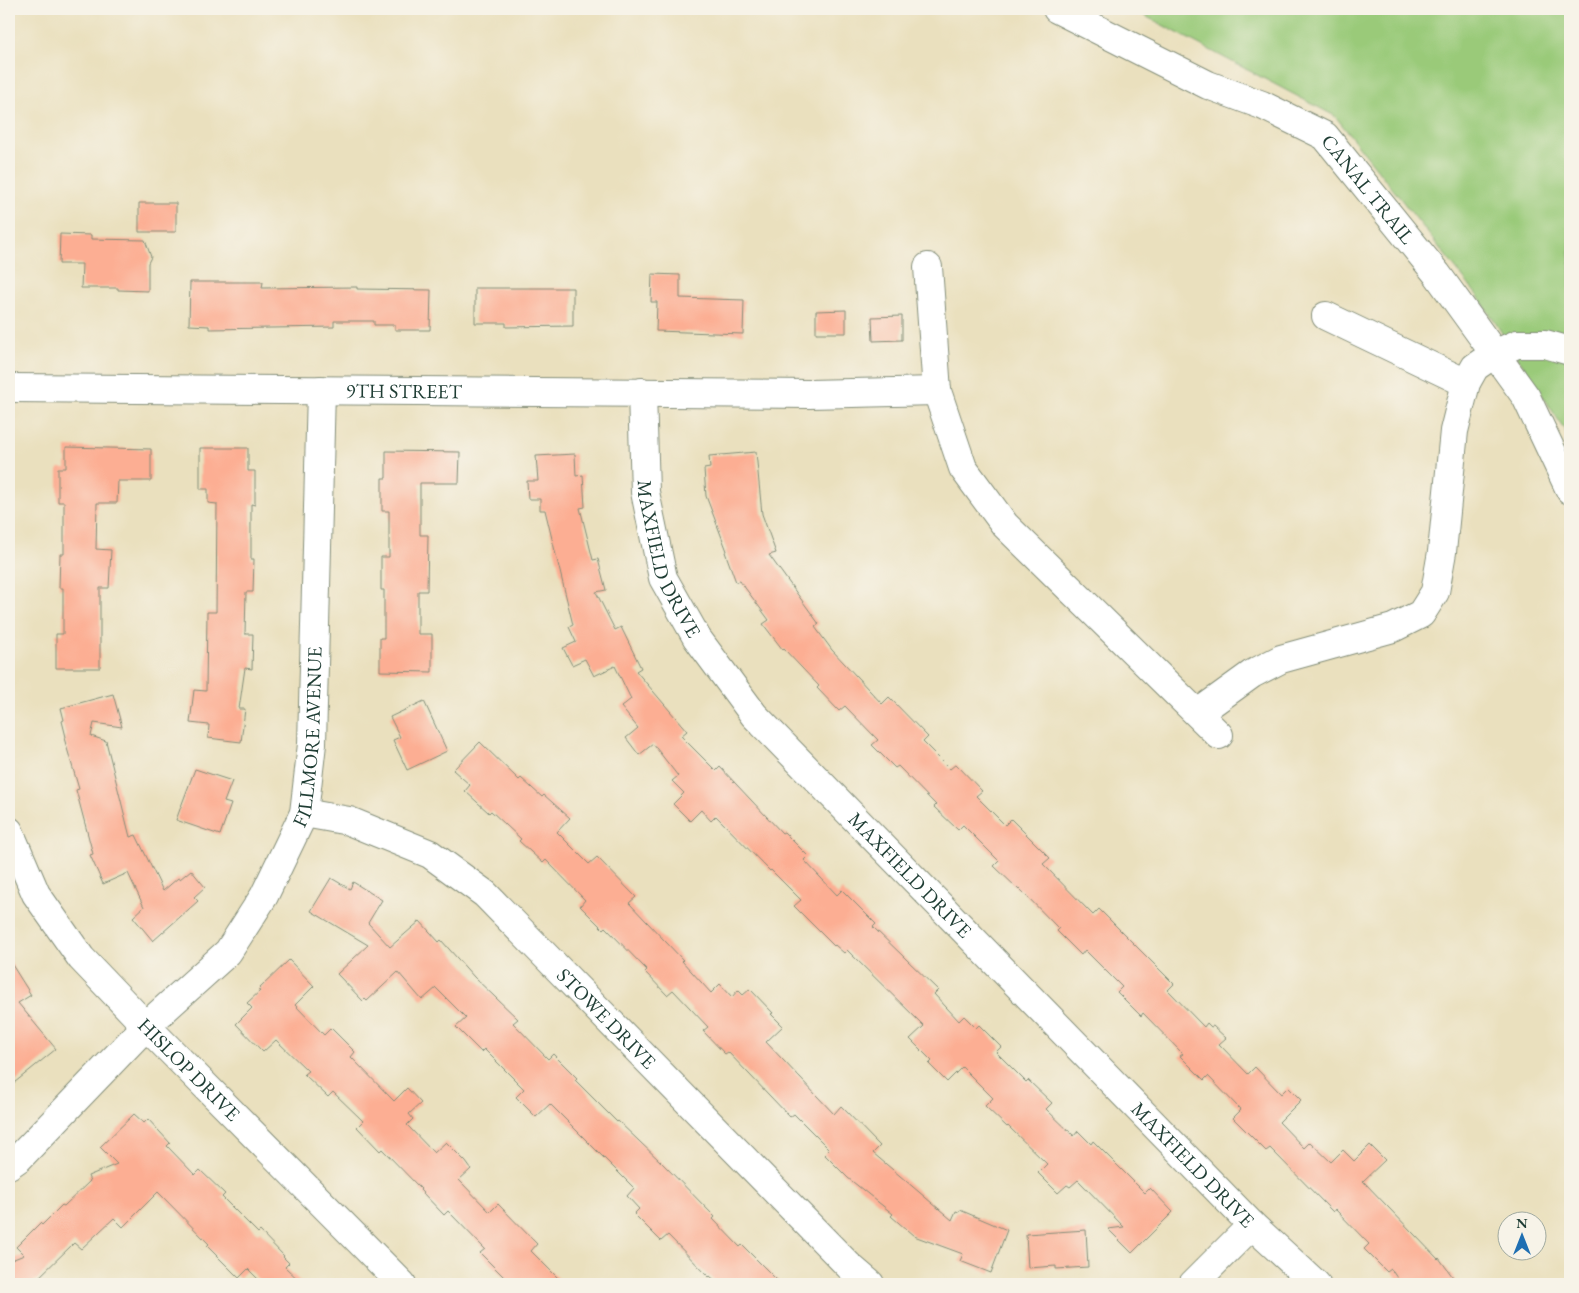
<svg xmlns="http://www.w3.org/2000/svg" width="1579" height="1293" viewBox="0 0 1579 1293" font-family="'EB Garamond',serif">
	<rect width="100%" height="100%" fill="#f7f3e8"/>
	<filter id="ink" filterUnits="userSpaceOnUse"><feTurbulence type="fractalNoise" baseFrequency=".02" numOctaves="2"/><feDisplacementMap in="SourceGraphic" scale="10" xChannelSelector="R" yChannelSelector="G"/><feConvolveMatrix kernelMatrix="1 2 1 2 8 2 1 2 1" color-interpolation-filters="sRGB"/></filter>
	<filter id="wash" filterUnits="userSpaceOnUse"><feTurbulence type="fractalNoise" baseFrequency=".0096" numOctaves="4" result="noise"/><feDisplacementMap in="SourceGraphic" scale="20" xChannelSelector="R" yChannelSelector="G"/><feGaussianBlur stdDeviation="1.12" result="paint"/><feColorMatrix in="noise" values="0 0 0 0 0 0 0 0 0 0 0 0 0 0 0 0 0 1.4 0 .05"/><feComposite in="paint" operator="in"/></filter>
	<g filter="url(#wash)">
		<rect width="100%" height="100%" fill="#eae0be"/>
		<!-- green -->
		<path fill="#9aca79" stroke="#5c8456" d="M 1132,9 L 1570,9 L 1570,438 L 1480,299 L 1335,116 Z"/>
		<g id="blocks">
			<!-- building -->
			<path fill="#fcae93" d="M 139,203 L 176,203 L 176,232 L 139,232 Z
				M 60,234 L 91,235 L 91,239 L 145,240 L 151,257 L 148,263 L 148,291 L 118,290 L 118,288 L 81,288 L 82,264 L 59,264 Z
				M 652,274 L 680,275 L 680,298 L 744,300 L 743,334 L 656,331 L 657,302 L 651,302 Z
				M 190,282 L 263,282 L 262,288 L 357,287 L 357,289 L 431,290 L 430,330 L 395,330 L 395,325 L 374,325 L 374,321 L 334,321 L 334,327 L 209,329 L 209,326 L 189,325 Z
				M 475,288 L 573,288 L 573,326 L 506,327 L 506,323 L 475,323 Z
				M 846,310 L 846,333 L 816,333 L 816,311 Z
				M 902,316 L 902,340 L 873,341 L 872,317 Z
				M 66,447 L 151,449 L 151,481 L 118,481 L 117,503 L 97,503 L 96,549 L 111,550 L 109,588 L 100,588 L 100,668 L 56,668 L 56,634 L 63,634 L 63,588 L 59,588 L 60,554 L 64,554 L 64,502 L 58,502 L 58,468 L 66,468 Z
				M 200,448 L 248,448 L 248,471 L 255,471 L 255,505 L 251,504 L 251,559 L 254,559 L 253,592 L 246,592 L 245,634 L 253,634 L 252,669 L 245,668 L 239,709 L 245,709 L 241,742 L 208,738 L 209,725 L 190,723 L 194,690 L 206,691 L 207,612 L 216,612 L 217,504 L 208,503 L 208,489 L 200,489 Z
				M 386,451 L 460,452 L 459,483 L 420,483 L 420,535 L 428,535 L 427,591 L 418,591 L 418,634 L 432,634 L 432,672 L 380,671 L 380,638 L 384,638 L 384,590 L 381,590 L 381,557 L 389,557 L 389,511 L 382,511 L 382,478 L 386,478 Z
				M 756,452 L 762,514 L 776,553 L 769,555 L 819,624 L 815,627 L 832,650 L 882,704 L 889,697 L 928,737 L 923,742 L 950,769 L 956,764 L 982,791 L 976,796 L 1005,825 L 1011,819 L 1050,858 L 1043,864 L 1093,915 L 1099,909 L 1174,984 L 1168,990 L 1204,1027 L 1207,1023 L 1211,1027 L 1213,1026 L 1226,1038 L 1219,1044 L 1248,1074 L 1255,1067 L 1281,1094 L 1288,1087 L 1301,1100 L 1279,1122 L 1304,1148 L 1310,1142 L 1331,1162 L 1343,1150 L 1354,1161 L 1370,1145 L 1385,1160 L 1363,1181 L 1438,1259 L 1439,1258 L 1458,1284 L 1401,1284 L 1391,1269 L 1387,1272 L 1364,1249 L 1369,1244 L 1335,1209 L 1333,1212 L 1270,1148 L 1266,1151 L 1233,1118 L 1241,1110 L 1208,1076 L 1204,1080 L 1180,1056 L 1183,1054 L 1143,1013 L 1141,1016 L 1117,992 L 1122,987 L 1085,950 L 1081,955 L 1057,931 L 1059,929 L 1019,888 L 1018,889 L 994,866 L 999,861 L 963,825 L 958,830 L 934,807 L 936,805 L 898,766 L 895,768 L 872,745 L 878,740 L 845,706 L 839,711 L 817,688 L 819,686 L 784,649 L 783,650 L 763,624 L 769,620 L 740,581 L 736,582 L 725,552 L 727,551 L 706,496 L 704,469 L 710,468 L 709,456 Z
				M 575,454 L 576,476 L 583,475 L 585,507 L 580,508 L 593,560 L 598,559 L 606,590 L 596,592 L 615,630 L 621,627 L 641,668 L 636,671 L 687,731 L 681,736 L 716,771 L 720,767 L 782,833 L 784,832 L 808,856 L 804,860 L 837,895 L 842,890 L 876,924 L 873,927 L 938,990 L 934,994 L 959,1021 L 964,1016 L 976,1028 L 979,1025 L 1001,1047 L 996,1052 L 1026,1082 L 1028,1080 L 1052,1103 L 1046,1109 L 1074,1136 L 1078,1131 L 1091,1144 L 1093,1141 L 1145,1193 L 1150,1188 L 1173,1212 L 1132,1253 L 1108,1229 L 1124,1227 L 1078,1180 L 1070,1187 L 1067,1185 L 1058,1193 L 1038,1173 L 1047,1164 L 1008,1126 L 1007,1127 L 985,1106 L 993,1098 L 962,1067 L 947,1082 L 929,1064 L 932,1061 L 910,1039 L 924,1026 L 847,950 L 844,953 L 835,945 L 834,946 L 794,906 L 801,900 L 771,870 L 770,871 L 716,816 L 711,821 L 701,810 L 690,821 L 673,804 L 684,793 L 672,781 L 678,776 L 653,744 L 639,755 L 626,738 L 638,728 L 621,707 L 631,699 L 615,666 L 594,676 L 585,659 L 572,665 L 563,648 L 576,642 L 569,627 L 573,625 L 545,510 L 540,510 L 540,499 L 528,499 L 527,481 L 538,481 L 536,456 Z
				M 113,694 L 122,727 L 94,723 L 91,736 L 106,741 L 130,837 L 136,835 L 163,891 L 178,878 L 180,879 L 191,870 L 205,887 L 194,897 L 198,901 L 153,941 L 133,917 L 144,907 L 128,873 L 103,884 L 90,855 L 93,854 L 76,790 L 79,789 L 64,738 L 66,737 L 62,721 L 64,720 L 61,708 Z
				M 424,701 L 447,751 L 407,770 L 393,740 L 400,737 L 390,717 Z
				M 480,742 L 519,780 L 521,778 L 542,797 L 544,795 L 570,818 L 557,832 L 589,864 L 597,857 L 636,897 L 629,903 L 683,960 L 682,961 L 711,993 L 720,984 L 732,997 L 738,990 L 743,995 L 750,989 L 773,1013 L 771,1014 L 783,1026 L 766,1042 L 834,1114 L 841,1106 L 880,1146 L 873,1153 L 952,1220 L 956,1211 L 959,1212 L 960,1210 L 1007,1230 L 991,1273 L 960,1261 L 963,1254 L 914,1236 L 891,1216 L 893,1214 L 848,1178 L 824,1154 L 829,1149 L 794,1114 L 790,1117 L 728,1052 L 725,1054 L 703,1031 L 708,1027 L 673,990 L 667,995 L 645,972 L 647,970 L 605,927 L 603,929 L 580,906 L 585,900 L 546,860 L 543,863 L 519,841 L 521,839 L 491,811 L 489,813 L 465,791 L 470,785 L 453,770 Z
				M 195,769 L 232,781 L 224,802 L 231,804 L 220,835 L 176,820 Z
				M 331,878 L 350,889 L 353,882 L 382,900 L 368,923 L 390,947 L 420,921 L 439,942 L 441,940 L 474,977 L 518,1019 L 513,1023 L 548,1059 L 553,1054 L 577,1078 L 575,1080 L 617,1122 L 618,1121 L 661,1162 L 715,1217 L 713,1219 L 740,1247 L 742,1245 L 781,1284 L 719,1284 L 710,1276 L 709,1277 L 668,1235 L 661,1241 L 634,1214 L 639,1209 L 627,1196 L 634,1188 L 550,1104 L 536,1117 L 516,1097 L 524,1089 L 484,1049 L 481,1052 L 456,1027 L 466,1018 L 436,988 L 422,1000 L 398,972 L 367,1001 L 365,999 L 363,1001 L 337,974 L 368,945 L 311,911 Z
				M 9,960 L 31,995 L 18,1003 L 56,1049 L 9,1087 Z
				M 289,960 L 314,986 L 295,1005 L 324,1035 L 331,1028 L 355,1052 L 351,1057 L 394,1101 L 407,1088 L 421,1103 L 409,1114 L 413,1119 L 407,1125 L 434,1153 L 446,1142 L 466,1162 L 471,1169 L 459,1180 L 490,1212 L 498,1204 L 537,1244 L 531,1251 L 564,1284 L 511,1284 L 480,1253 L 485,1249 L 448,1211 L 444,1215 L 420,1190 L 421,1189 L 382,1149 L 380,1151 L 357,1127 L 363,1121 L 333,1092 L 328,1097 L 304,1074 L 308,1071 L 276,1040 L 263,1052 L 236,1024 L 252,1008 L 247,1003 L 260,991 L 258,990 Z
				M 134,1114 L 144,1123 L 148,1119 L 170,1143 L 167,1146 L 195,1175 L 200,1170 L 225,1194 L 222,1197 L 258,1233 L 260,1231 L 284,1256 L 283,1257 L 289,1263 L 285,1267 L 303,1284 L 263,1284 L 248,1269 L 239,1278 L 207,1246 L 209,1244 L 158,1192 L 123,1227 L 114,1218 L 81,1249 L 74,1243 L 32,1284 L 9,1284 L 9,1261 L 24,1255 L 16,1247 L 40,1223 L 42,1225 L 62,1205 L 64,1206 L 90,1181 L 88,1176 L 117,1164 L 100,1147 Z
				M 1086,1230 L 1088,1267 L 1056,1269 L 1056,1266 L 1028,1268 L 1026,1234 Z"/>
		</g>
	</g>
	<g filter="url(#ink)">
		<use href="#blocks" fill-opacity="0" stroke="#848e79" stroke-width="1"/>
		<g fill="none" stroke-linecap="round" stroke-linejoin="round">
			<defs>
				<g id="minor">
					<path id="s1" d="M 1057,9 L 1208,85 L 1262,105 L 1325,136 L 1437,274 L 1526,397 L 1570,490"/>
					<path d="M 928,267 L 937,391 L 963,468 L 1005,525 L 1219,735"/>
					<path d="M 1326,316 L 1466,383"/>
					<path id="s2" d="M 9,388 L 809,394 L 937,391"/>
					<path id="s3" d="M 642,392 L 645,492 L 663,578 L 697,638 L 754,715 L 1252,1225 L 1316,1284"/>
					<path d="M 1198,713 L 1252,674 L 1281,659 L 1393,628 L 1421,614 L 1435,592 L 1442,552 L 1454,431 L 1466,383 L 1475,367 L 1494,354 L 1517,344 L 1545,344 L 1570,351"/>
					<path id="s4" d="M 304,813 L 349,821 L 430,854 L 485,894 L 849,1266 L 870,1284"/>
					<path id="s5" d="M 9,831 L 36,894 L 81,958 L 146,1026 L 402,1284"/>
					<path id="s6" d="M 9,1165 L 19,1158 L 146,1026 L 228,952 L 264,896 L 304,813 L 312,744 L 321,390"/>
					<path d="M 1193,1284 L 1252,1225"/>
				</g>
			</defs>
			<!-- minor casing -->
			<use href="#minor" stroke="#848e79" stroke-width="30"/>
			<!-- minor -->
			<use href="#minor" stroke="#fff" stroke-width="28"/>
		</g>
	</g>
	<g text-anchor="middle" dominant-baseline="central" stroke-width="4" stroke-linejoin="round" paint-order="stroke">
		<!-- street labels -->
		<g font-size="20" fill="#1f3d34" stroke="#f7f3e8">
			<text stroke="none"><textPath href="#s1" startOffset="365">CANAL TRAIL</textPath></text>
			<text stroke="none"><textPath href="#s2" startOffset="395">9TH STREET</textPath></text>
			<text stroke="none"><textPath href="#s3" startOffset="171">MAXFIELD DRIVE</textPath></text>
			<text stroke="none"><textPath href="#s6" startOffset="541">FILLMORE AVENUE</textPath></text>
			<text stroke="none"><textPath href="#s3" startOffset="576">MAXFIELD DRIVE</textPath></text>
			<text stroke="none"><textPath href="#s4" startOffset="375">STOWE DRIVE</textPath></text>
			<text stroke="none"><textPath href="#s5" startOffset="302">HISLOP DRIVE</textPath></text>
			<text stroke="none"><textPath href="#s3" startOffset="981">MAXFIELD DRIVE</textPath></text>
		</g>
	</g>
	<!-- margin -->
	<rect width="1579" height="1293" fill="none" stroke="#f7f3e8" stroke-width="30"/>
	<!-- north arrow -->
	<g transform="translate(1522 1236)"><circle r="24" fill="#f7f3e8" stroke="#a1aaa0"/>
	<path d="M0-4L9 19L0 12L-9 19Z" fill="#1f6fb2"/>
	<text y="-8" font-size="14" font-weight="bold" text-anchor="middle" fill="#1f3d34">N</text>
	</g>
</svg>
